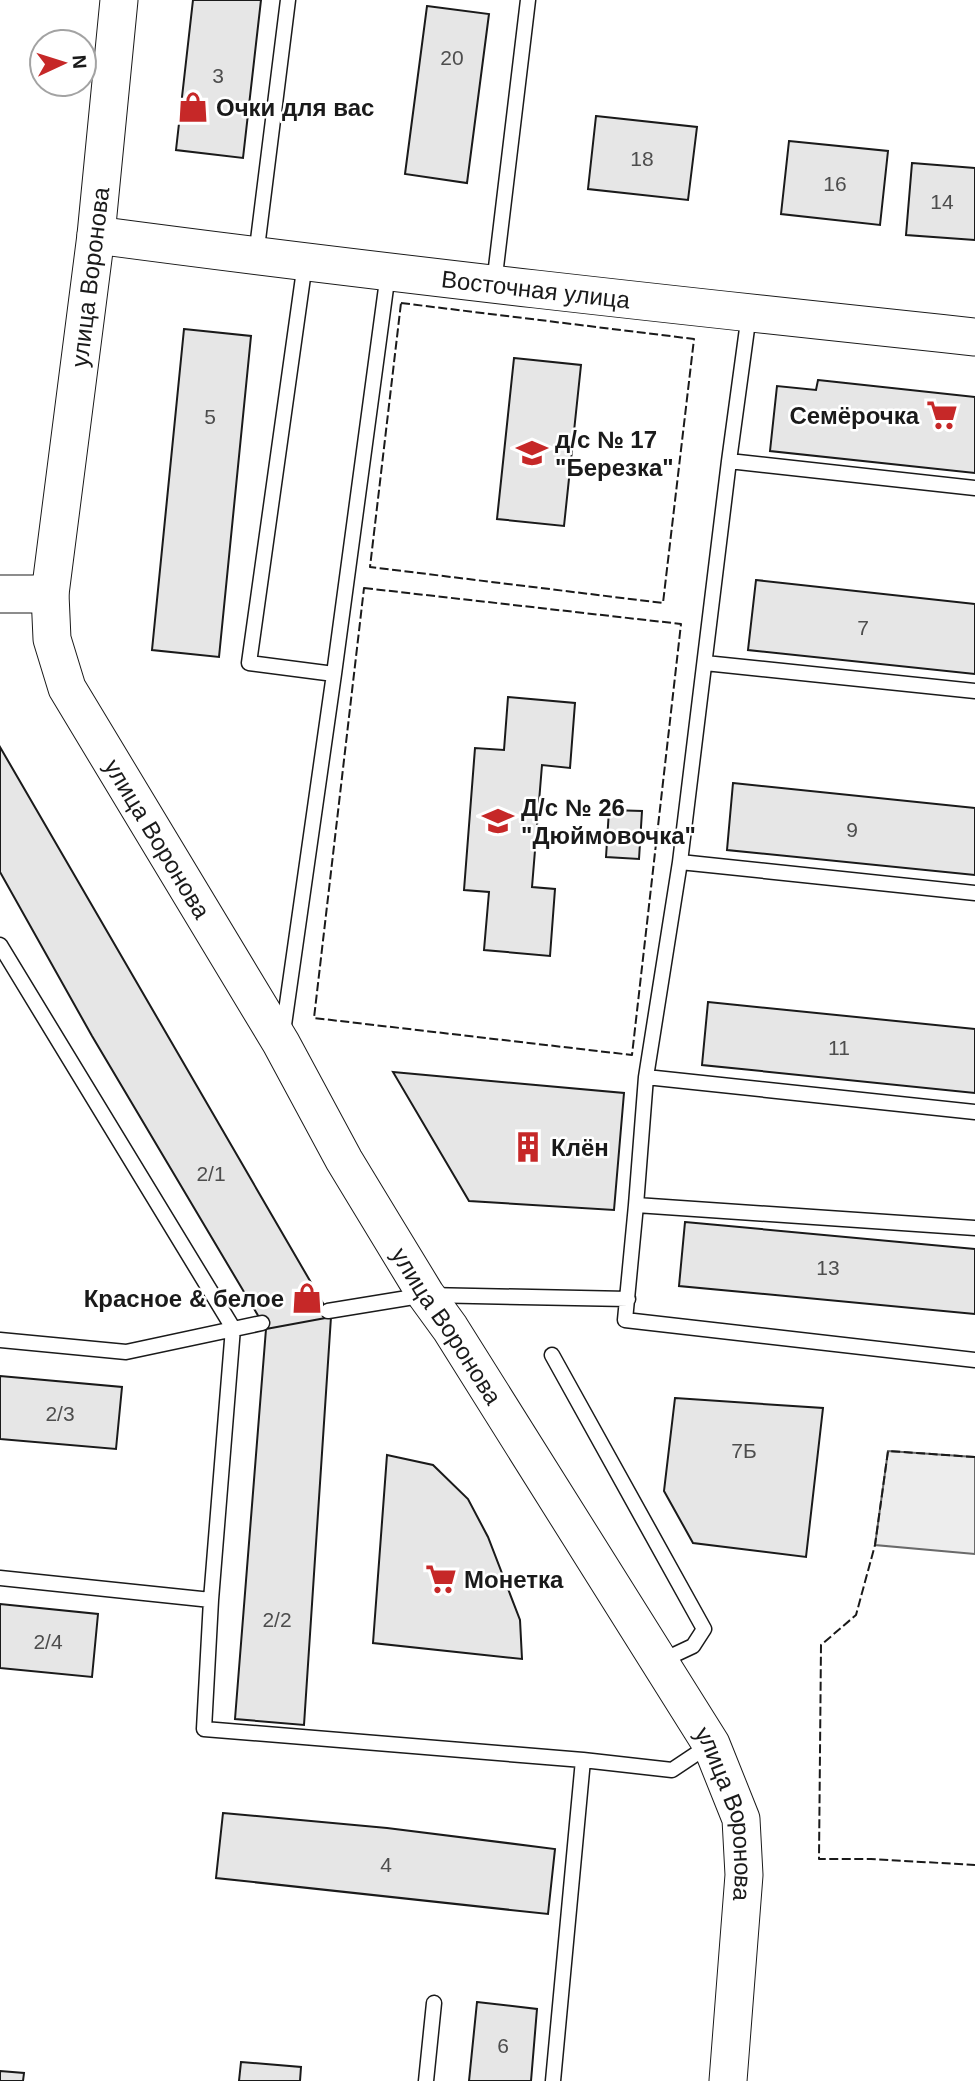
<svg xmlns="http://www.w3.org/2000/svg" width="975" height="2081" viewBox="0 0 975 2081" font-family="Helvetica,sans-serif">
	<rect width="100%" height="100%" fill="#fff"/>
	<!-- built -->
	<path fill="#ededed" stroke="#6a6a6a" stroke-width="2" d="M 888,1451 L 975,1457 L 975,1554 L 875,1545 Z"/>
	<!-- building -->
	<path fill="#e6e6e6" stroke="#1a1a1a" stroke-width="2" d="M 193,0 L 261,0 L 243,158 L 176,150 Z
		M 427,6 L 489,14 L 467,183 L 405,174 Z
		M 596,116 L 697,127 L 688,200 L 588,189 Z
		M 789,141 L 888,151 L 880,225 L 781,214 Z
		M 912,163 L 975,168 L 975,240 L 906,235 Z
		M 184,329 L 251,336 L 219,657 L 152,650 Z
		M 514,358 L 581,365 L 564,526 L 497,519 Z
		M 818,380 L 975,397 L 975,473 L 770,451 L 777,386 L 816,390 Z
		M 756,580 L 975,604 L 975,674 L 748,650 Z
		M 508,697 L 575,703 L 570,768 L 542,765 L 532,887 L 555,889 L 550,956 L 484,950 L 489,892 L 464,890 L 475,748 L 504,750 Z
		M 0,747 L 331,1317 L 266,1329 L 92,1036 L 0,872 Z
		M 733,783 L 975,808 L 975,875 L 727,850 Z
		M 609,810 L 642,811 L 639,859 L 606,857 Z
		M 708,1002 L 975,1029 L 975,1093 L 702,1065 Z
		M 393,1072 L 624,1093 L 614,1210 L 469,1201 Z
		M 685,1222 L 975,1249 L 975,1314 L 679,1286 Z
		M 331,1317 L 304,1725 L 235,1719 L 266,1329 Z
		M 0,1376 L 122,1387 L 116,1449 L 0,1439 Z
		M 675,1398 L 823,1408 L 806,1557 L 693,1543 L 664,1491 Z
		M 387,1455 L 433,1465 L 468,1499 L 488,1537 L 520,1620 L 522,1659 L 373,1643 Z
		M 0,1604 L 98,1614 L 92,1677 L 0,1668 Z
		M 223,1813 L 387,1828 L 555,1849 L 548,1914 L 216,1878 Z
		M 477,2002 L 537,2009 L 531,2081 L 469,2081 Z
		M 241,2062 L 301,2067 L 300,2081 L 239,2081 Z
		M 0,2071 L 24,2073 L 23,2081 L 0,2081 Z"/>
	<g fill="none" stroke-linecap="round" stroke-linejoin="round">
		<defs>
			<path id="service" d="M 256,256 L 288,0
				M 494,284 L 528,0
				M 729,461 L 975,488
				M 705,663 L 975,691
				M 334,674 L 388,273
				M 680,862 L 975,893
				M 0,945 L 233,1328 L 211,1600 L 204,1729 L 583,1760 L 672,1770 L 711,1744
				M 283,1032 L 334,674 L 249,663 L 305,263
				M 646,1077 L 975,1112
				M 636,1205 L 646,1077 L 680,862 L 729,461 L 749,314
				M 975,1228 L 636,1205 L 625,1320 L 975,1360
				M 328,1311 L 426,1295 L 628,1299
				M 0,1340 L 126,1352 L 262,1323
				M 552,1355 L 704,1629 L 693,1646 L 661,1661
				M 0,1578 L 211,1600
				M 426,2081 L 434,2003
				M 553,2081 L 583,1760"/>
			<g id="tertiary">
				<path id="s1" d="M 119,0 L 96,235 L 50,594 L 52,639 L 67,688 L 281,1043 L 344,1160 L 381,1221 L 426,1295 L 450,1328 L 711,1744 L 741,1819 L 744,1875 L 728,2081"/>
				<path id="s2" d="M 96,235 C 389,274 682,306 975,337"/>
				<path d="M 0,594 L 50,594"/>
			</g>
		</defs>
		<!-- service casing -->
		<use href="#service" stroke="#1a1a1a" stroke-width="17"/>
		<!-- tertiary casing -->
		<use href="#tertiary" stroke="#1a1a1a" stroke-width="39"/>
		<!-- service -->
		<use href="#service" stroke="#fff" stroke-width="14"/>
		<!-- tertiary -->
		<use href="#tertiary" stroke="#fff" stroke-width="37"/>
		<!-- fence -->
		<path stroke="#1a1a1a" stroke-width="2" stroke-dasharray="9 3.5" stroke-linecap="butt" d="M 401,303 L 694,339 L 663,603 L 370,567 Z
			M 364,588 L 681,624 L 632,1055 L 314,1018 Z
			M 975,1457 L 888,1451 L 875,1545 L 856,1615 L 821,1645 L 819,1859 L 871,1859 L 975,1865"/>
	</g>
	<!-- icons -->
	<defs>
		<symbol id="shop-bare" viewBox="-9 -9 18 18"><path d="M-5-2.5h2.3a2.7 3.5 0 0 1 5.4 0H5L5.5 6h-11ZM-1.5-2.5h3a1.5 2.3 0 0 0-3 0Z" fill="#c62828" stroke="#fff" stroke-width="2.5" paint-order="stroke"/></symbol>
		<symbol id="supermarket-bare" viewBox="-9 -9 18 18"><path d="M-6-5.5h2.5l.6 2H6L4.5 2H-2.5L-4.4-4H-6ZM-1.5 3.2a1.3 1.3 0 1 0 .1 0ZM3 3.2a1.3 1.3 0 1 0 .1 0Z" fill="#c62828" stroke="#fff" stroke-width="2.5" paint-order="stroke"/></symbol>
		<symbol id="school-bare" viewBox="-9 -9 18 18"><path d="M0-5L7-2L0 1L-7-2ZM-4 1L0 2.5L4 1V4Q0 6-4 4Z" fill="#c62828" stroke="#fff" stroke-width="2.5" paint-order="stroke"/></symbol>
		<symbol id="building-bare" viewBox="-9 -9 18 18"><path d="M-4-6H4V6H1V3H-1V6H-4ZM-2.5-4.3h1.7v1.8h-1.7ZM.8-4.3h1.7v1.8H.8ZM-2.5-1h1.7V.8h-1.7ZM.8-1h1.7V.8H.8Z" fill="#c62828" stroke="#fff" stroke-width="2.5" paint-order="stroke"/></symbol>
	</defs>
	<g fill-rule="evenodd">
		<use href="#shop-bare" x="171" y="85" width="44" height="44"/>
		<use href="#supermarket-bare" x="920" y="393" width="44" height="44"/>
		<use href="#school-bare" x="510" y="431" width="44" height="44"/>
		<use href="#school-bare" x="476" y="799" width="44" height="44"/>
		<use href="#building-bare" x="506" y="1125" width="44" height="44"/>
		<use href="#shop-bare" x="285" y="1276" width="44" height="44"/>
		<use href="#supermarket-bare" x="419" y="1557" width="44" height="44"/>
	</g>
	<g text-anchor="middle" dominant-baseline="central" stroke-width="5" stroke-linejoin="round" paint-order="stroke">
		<!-- number labels -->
		<g font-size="21" fill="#4d4d4d">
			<text x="452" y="57">20</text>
			<text x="218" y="75">3</text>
			<text x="642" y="158">18</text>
			<text x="835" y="183">16</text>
			<text x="942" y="201">14</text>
			<text x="210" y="416">5</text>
			<text x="863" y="627">7</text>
			<text x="852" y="829">9</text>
			<text x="839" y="1047">11</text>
			<text x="211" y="1173">2/1</text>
			<text x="828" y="1267">13</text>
			<text x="60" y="1413">2/3</text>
			<text x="744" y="1450">7Б</text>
			<text x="277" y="1619">2/2</text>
			<text x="48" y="1641">2/4</text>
			<text x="386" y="1864">4</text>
			<text x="503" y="2045">6</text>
		</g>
		<!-- poi labels -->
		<g font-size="24" font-weight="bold" fill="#1a1a1a" stroke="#fff" text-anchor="start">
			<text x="216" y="107">Очки для вас</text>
			<text x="919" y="415" text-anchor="end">Семёрочка</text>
			<text x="555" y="439">д/с № 17<tspan x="555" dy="28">"Березка"</tspan></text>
			<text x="521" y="807">Д/с № 26<tspan x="521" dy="28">"Дюймовочка"</tspan></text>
			<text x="551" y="1147">Клён</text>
			<text x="284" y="1298" text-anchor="end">Красное &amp; белое</text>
			<text x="464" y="1579">Монетка</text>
		</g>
		<!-- street labels -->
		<g font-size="24" fill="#1a1a1a" stroke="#fff">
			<text transform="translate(90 277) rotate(-83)">улица Воронова</text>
			<text stroke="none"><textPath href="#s2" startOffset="443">Восточная улица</textPath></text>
			<text stroke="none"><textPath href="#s1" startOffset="870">улица Воронова</textPath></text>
			<text stroke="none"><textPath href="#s1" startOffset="1437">улица Воронова</textPath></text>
			<text stroke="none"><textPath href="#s1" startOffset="2004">улица Воронова</textPath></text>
		</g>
	</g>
	<!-- north arrow -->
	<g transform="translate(63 63) rotate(86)"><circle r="33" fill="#ffffff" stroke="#a3a3a3" stroke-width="2"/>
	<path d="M0-5L12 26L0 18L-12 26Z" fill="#c62828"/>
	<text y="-10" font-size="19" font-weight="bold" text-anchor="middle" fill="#1a1a1a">N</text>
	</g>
</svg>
